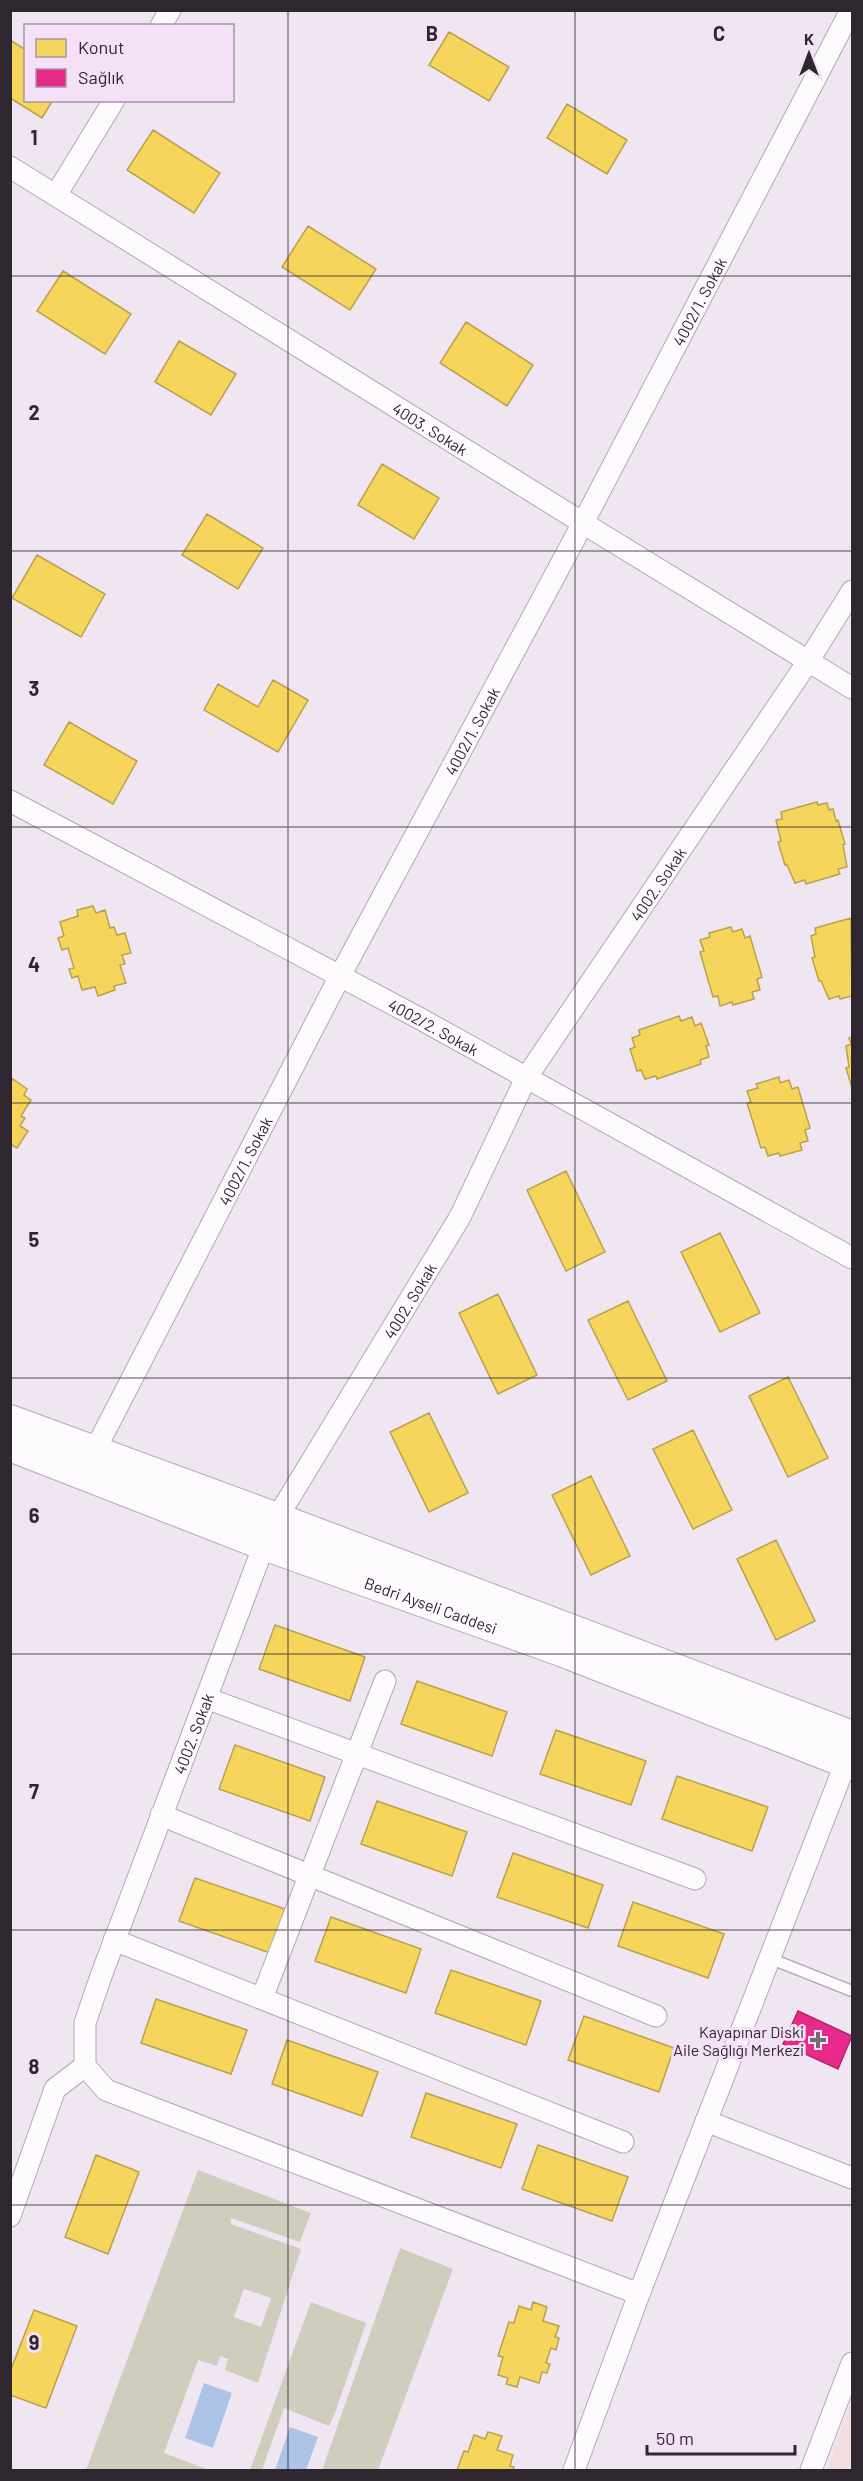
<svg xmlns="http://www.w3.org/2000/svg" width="863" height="2481" viewBox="0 0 863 2481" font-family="Barlow,sans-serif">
	<rect width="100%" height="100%" fill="#f0e6f2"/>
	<!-- education -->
	<path fill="#f1dedf" d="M 852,2403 L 852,2470 L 826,2470 Z"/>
	<!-- green -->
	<path fill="#d0cdbf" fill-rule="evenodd" d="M 198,2170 L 311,2213 L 300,2242 L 231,2218 L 231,2224 L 301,2249 L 258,2383 L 225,2370 L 228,2359 L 220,2356 L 217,2366 L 198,2360 L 164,2453 L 209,2470 L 86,2470 ZM 244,2289 L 271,2298 L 261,2327 L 234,2317 Z
		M 400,2248 L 453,2269 L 378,2470 L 322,2470 Z
		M 311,2302 L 366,2323 L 335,2413 L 329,2426 L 284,2408 L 262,2470 L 250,2470 Z"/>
	<!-- water -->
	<path fill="#aec4e7" d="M 204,2383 L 232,2393 L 213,2448 L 185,2438 Z
		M 290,2427 L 318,2437 L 306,2470 L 275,2470 Z"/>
	<!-- homes -->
	<path fill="#f6d55c" stroke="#baa14f" stroke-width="1.5" d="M 449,32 L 509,67 L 489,101 L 429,65 Z
		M 10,40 L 26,50 L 26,100 L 53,100 L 42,118 L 10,98 Z
		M 567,104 L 627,140 L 607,174 L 547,138 Z
		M 153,130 L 220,173 L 194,213 L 127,170 Z
		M 308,226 L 376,269 L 350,310 L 282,267 Z
		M 63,271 L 131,314 L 105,354 L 37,311 Z
		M 466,322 L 533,365 L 507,406 L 440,363 Z
		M 179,341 L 236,374 L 211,415 L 155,382 Z
		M 382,464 L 439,498 L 414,539 L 358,505 Z
		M 207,514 L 263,548 L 238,589 L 182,555 Z
		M 37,555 L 105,594 L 81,637 L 12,598 Z
		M 273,680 L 308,700 L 278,752 L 204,710 L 218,684 L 258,707 Z
		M 69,722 L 137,761 L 113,804 L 44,765 Z
		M 817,802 L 818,805 L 827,803 L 829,810 L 833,809 L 836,821 L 838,820 L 845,844 L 843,845 L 847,867 L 838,869 L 840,874 L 806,884 L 805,880 L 795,883 L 787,865 L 785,865 L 778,842 L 781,841 L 776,820 L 782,819 L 781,812 Z
		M 93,906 L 96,913 L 105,910 L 110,928 L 114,927 L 117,935 L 125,933 L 131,953 L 122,955 L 125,964 L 120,965 L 126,983 L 114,986 L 115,990 L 98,996 L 95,987 L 82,990 L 78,976 L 72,978 L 69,969 L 74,968 L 68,948 L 62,950 L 58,938 L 64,936 L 60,922 L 78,916 L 77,910 Z
		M 851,918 L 852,996 L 840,999 L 839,996 L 829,999 L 821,981 L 819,981 L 812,958 L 815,957 L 811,936 L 816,934 L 815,928 Z
		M 731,927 L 733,932 L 742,929 L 745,938 L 750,936 L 762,977 L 757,979 L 760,990 L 752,992 L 754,999 L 733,1005 L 732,1002 L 720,1006 L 718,996 L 713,997 L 700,952 L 704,951 L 700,940 L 710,937 L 709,933 Z
		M 679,1016 L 681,1021 L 692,1017 L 695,1026 L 701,1023 L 709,1045 L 706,1046 L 709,1057 L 700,1060 L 701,1064 L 657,1079 L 656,1076 L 645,1079 L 641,1070 L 637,1071 L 630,1049 L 635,1047 L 632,1038 L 640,1035 L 639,1030 Z
		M 852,1037 L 852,1088 L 846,1068 L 849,1067 L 846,1046 L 851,1044 L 849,1038 Z
		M 779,1077 L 780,1083 L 789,1080 L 792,1089 L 798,1087 L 810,1128 L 805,1130 L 808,1141 L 800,1143 L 802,1150 L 780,1156 L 779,1153 L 768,1156 L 765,1147 L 761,1148 L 747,1103 L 751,1102 L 747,1091 L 758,1088 L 756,1084 Z
		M 13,1079 L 27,1089 L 24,1095 L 31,1100 L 21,1116 L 25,1118 L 20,1126 L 28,1131 L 17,1148 L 10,1144 L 10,1083 Z
		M 566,1171 L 605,1252 L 566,1271 L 527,1190 Z
		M 720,1233 L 760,1313 L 720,1332 L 681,1252 Z
		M 498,1294 L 537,1375 L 498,1394 L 459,1313 Z
		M 628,1301 L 667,1381 L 628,1400 L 588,1320 Z
		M 788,1377 L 828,1458 L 788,1477 L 749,1396 Z
		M 429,1413 L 468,1493 L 429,1512 L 390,1432 Z
		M 693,1430 L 732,1510 L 693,1529 L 653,1449 Z
		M 591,1476 L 630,1556 L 591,1575 L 552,1495 Z
		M 776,1540 L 815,1621 L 776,1640 L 737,1559 Z
		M 275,1625 L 365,1657 L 350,1701 L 259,1669 Z
		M 417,1681 L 507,1712 L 492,1756 L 401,1724 Z
		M 556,1730 L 646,1761 L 631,1805 L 540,1774 Z
		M 235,1745 L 325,1777 L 310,1821 L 219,1789 Z
		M 677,1776 L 768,1807 L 752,1851 L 662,1819 Z
		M 377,1801 L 467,1832 L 452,1876 L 361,1844 Z
		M 513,1853 L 603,1885 L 588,1928 L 497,1897 Z
		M 195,1878 L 285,1909 L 270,1953 L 179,1921 Z
		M 633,1902 L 724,1934 L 708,1978 L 618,1946 Z
		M 331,1917 L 421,1949 L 406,1993 L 315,1961 Z
		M 451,1970 L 541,2001 L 526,2045 L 435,2013 Z
		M 156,1999 L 247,2030 L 231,2074 L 141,2043 Z
		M 584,2016 L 674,2048 L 659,2092 L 568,2060 Z
		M 287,2040 L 378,2072 L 362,2116 L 272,2084 Z
		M 426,2093 L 517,2124 L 501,2168 L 411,2137 Z
		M 538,2145 L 628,2177 L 612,2221 L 522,2189 Z
		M 96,2155 L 139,2172 L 108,2254 L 65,2237 Z
		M 533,2302 L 547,2307 L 543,2321 L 559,2326 L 555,2337 L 559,2338 L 556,2350 L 551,2348 L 546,2363 L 550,2364 L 547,2373 L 542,2372 L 539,2383 L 520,2377 L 517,2387 L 506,2384 L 508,2378 L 498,2375 L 503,2357 L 498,2356 L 509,2322 L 514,2323 L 519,2306 L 531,2310 Z
		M 34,2310 L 77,2326 L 46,2408 L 10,2395 L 10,2372 Z
		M 488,2432 L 502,2436 L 497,2450 L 513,2455 L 510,2466 L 514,2467 L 513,2470 L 457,2470 L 464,2451 L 468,2452 L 474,2435 L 485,2439 Z"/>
	<!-- health -->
	<path fill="#e7298a" stroke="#b0286f" stroke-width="1.5" d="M 798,2011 L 852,2036 L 838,2069 L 783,2044 Z"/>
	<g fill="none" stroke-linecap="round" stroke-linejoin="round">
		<defs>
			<path id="lane" d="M 769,1958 L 852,1991"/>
			<g id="street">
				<path d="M 161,26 L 170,10"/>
				<path id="s1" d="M 10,167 L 583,523 L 852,688"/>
				<path d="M 56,195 L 114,100"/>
				<path id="s2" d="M 10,801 L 417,1017 L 852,1258"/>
				<path id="s3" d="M 94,1452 L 340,976 L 583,523 L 851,10"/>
				<path d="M 206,1698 L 695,1879"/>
				<path d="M 161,1815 L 656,2016"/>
				<path d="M 114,1940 L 623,2142"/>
				<path d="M 262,1998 L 385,1681"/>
				<path id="s4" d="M 85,2066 L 85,2023 L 101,1976 L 264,1545 L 277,1518 L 460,1217 L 526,1078 L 809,660 L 852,591"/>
				<path d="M 85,2066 L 106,2090 L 639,2294"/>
				<path d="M 706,2121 L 852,2178"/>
				<path d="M 10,2216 L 55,2089 L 85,2066"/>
				<path d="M 574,2470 L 639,2294 L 846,1762"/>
				<path d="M 811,2470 L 852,2363"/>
			</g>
			<g id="secondary">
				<path d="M 10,1420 L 277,1518 L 852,1736"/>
				<path id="s5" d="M 10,1446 L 264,1545 L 561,1651 L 852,1765"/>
			</g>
		</defs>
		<!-- lane casing -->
		<use href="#lane" stroke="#b1a9b3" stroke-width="13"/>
		<!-- street casing -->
		<use href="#street" stroke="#b1a9b3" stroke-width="23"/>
		<!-- secondary casing -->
		<use href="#secondary" stroke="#b1a9b3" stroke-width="32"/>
		<!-- lane -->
		<use href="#lane" stroke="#fdfbfd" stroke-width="10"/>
		<!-- street -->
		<use href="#street" stroke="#fdfbfd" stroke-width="21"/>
		<!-- secondary -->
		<use href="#secondary" stroke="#fdfbfd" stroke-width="30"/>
	</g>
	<!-- grid -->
	<path fill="none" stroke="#2f2730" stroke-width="1.5" stroke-opacity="0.55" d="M 288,10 L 288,2470M 575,10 L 575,2470M 10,276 L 852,276M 10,551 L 852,551M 10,827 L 852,827M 10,1103 L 852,1103M 10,1378 L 852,1378M 10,1654 L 852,1654M 10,1930 L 852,1930M 10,2205 L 852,2205"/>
	<!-- markers -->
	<path fill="#736a74" stroke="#f4e1f7" stroke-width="2" d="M815 2031h6v6h6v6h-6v6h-6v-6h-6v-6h6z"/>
	<g text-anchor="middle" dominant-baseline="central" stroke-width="6" stroke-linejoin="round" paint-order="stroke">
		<!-- street labels -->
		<g font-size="16" fill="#2f2730" stroke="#f4e1f7">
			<text stroke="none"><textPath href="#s3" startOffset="1300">4002/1. Sokak</textPath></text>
			<text stroke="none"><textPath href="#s1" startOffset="495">4003. Sokak</textPath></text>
			<text stroke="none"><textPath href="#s3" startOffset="814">4002/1. Sokak</textPath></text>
			<text stroke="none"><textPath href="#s4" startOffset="1324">4002. Sokak</textPath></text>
			<text stroke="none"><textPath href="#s2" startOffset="480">4002/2. Sokak</textPath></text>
			<text stroke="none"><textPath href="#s3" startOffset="328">4002/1. Sokak</textPath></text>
			<text stroke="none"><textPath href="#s4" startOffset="838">4002. Sokak</textPath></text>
			<text stroke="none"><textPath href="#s5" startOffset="450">Bedri Ayseli Caddesi</textPath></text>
			<text stroke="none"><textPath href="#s4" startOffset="352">4002. Sokak</textPath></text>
		</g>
		<!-- poi labels -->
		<g font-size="16" fill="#2f2730" stroke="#f4e1f7" text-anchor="end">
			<text x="804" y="2031">Kayapınar Diski<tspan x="804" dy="18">Aile Sağlığı Merkezi</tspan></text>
		</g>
	</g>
	<g font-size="20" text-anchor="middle" font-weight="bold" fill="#2f2730" stroke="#f4e1f7" stroke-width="6" stroke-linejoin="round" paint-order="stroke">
		<text x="432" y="41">B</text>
		<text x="719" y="41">C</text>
		<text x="34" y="145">1</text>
		<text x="34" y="420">2</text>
		<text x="34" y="696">3</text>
		<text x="34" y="972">4</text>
		<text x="34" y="1247">5</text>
		<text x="34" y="1523">6</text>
		<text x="34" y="1799">7</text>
		<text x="34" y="2074">8</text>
		<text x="34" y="2350">9</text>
	</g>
	<!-- border -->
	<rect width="863" height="2481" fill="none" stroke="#2f2730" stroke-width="24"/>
	<!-- legend -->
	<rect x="24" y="24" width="210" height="78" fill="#f4e1f7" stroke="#a597a7" stroke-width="1.5"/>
	<rect x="36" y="39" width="30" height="18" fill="#f6d55c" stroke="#a597a7" stroke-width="1.5"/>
	<text x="78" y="54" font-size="18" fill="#2f2730">Konut</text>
	<rect x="36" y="69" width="30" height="18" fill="#e7298a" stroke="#a597a7" stroke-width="1.5"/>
	<text x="78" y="84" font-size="18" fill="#2f2730">Sağlık</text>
	<!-- north arrow -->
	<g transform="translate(809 54)" stroke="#f4e1f7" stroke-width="4.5" paint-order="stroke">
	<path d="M0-4.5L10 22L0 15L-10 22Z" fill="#2f2730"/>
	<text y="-9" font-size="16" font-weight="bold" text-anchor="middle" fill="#2f2730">K</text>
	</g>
	<!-- scale -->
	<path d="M647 2445v9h148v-9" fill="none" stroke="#2f2730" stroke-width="3"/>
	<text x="656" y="2445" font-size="18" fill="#2f2730" stroke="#f4e1f7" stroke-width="4.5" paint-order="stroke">50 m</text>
</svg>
